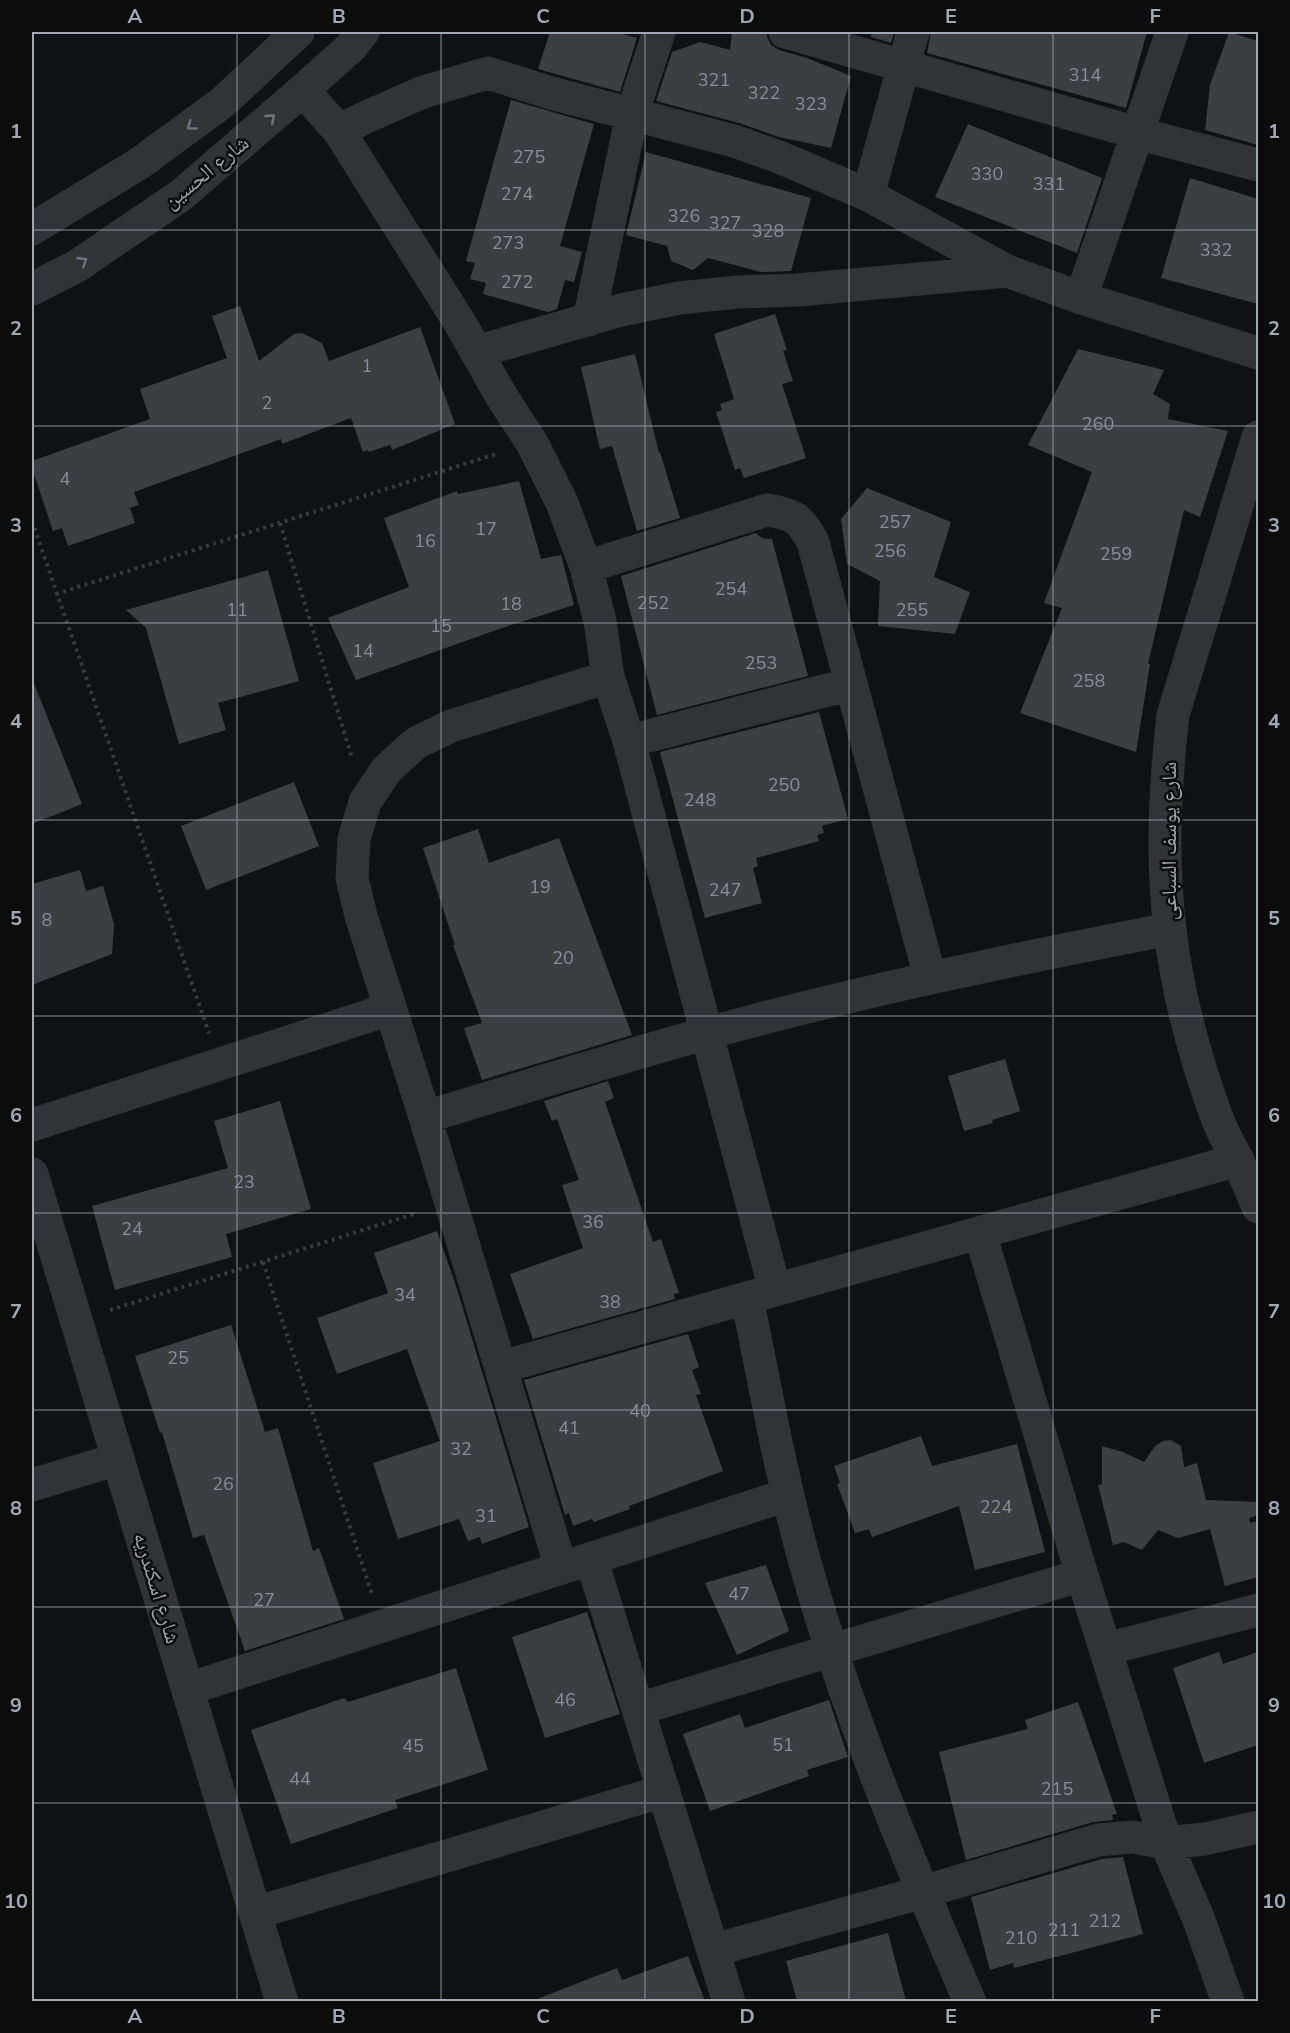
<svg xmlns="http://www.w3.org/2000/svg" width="1290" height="2033" viewBox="0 0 1290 2033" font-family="'Nunito Sans','Noto Naskh Arabic',sans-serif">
	<rect width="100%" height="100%" fill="#101112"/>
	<!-- building -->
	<path fill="#3c3f42" d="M 550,32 L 616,32 L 637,38 L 620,92 L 538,69 Z
		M 732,32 L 767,32 L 767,37 L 771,45 L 779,50 L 807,58 L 851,76 L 831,148 L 779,137 L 739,123 L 656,101 L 672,52 L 700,42 L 730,50 Z
		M 872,32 L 894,32 L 891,43 L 871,37 Z
		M 931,32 L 1147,32 L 1126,108 L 927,53 Z
		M 1229,32 L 1258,41 L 1258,145 L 1205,130 L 1210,85 Z
		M 511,100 L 594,124 L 560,246 L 582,252 L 574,282 L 565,280 L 557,309 L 548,312 L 483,294 L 486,283 L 470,279 L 475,263 L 466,261 Z
		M 968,124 L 1102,178 L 1077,253 L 935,197 Z
		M 646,152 L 811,198 L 791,271 L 761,272 L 708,258 L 693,270 L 671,261 L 667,246 L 626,235 Z
		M 1190,178 L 1258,199 L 1258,304 L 1161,278 Z
		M 240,306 L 259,361 L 294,334 L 302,333 L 322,343 L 329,361 L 420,327 L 455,424 L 392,450 L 390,445 L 369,452 L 368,450 L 363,452 L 351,418 L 282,444 L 281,439 L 134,492 L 139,505 L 130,508 L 135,523 L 68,546 L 62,528 L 53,531 L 32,468 L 32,461 L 150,419 L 140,389 L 227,358 L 212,316 Z
		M 775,314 L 787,350 L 783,351 L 793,381 L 782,384 L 806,458 L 744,478 L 740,468 L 735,470 L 716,412 L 722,410 L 720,404 L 734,399 L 714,334 Z
		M 1078,349 L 1164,370 L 1153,394 L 1170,404 L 1168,419 L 1228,431 L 1200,517 L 1184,510 L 1148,664 L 1150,664 L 1136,752 L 1020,713 L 1062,608 L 1044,603 L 1092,472 L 1028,445 Z
		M 635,354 L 659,453 L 660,452 L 680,518 L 637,531 L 612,446 L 600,449 L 581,367 Z
		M 519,481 L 541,559 L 561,555 L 574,605 L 499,629 L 356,680 L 328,618 L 409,587 L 384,518 L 457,491 L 458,494 Z
		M 867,488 L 951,522 L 934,577 L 970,592 L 955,634 L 878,626 L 880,581 L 847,564 L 841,519 Z
		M 756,533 L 762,538 L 772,539 L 808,676 L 657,715 L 621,576 Z
		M 268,570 L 299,681 L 218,703 L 226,730 L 179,744 L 146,628 L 126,610 Z
		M 32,681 L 33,681 L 82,804 L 32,824 Z
		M 819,712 L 848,819 L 822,826 L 824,833 L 817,835 L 819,841 L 756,858 L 758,866 L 753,868 L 762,903 L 705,918 L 660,752 Z
		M 294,782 L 319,846 L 206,890 L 181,826 Z
		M 478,829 L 489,863 L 559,838 L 632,1035 L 482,1080 L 464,1028 L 482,1023 L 453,945 L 455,945 L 423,848 Z
		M 80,870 L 86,891 L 103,886 L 114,924 L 112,954 L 32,985 L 32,884 Z
		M 1005,1059 L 1020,1111 L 992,1120 L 993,1123 L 964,1131 L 948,1076 Z
		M 608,1081 L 614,1098 L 605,1102 L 653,1242 L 661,1239 L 679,1293 L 674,1294 L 675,1299 L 533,1339 L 510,1274 L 583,1248 L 562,1185 L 579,1180 L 557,1119 L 552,1121 L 544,1101 Z
		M 280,1101 L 311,1209 L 226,1234 L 232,1257 L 115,1290 L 92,1206 L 228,1168 L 214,1121 Z
		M 437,1231 L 457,1289 L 529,1527 L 482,1544 L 480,1537 L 468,1541 L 459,1519 L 398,1539 L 373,1463 L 440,1441 L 407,1349 L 337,1374 L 317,1318 L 388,1293 L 374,1253 Z
		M 231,1325 L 265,1432 L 278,1428 L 313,1551 L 319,1548 L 344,1619 L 245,1651 L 204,1535 L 193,1538 L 162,1432 L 160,1433 L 135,1356 Z
		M 688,1334 L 699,1367 L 692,1370 L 701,1394 L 696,1395 L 723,1471 L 629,1506 L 630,1509 L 594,1522 L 592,1519 L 573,1526 L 569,1513 L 565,1515 L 524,1380 Z
		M 921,1436 L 932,1466 L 1017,1444 L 1045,1552 L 975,1570 L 959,1506 L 872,1537 L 869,1529 L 855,1533 L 837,1484 L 840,1483 L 834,1466 Z
		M 1171,1440 L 1181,1446 L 1184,1467 L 1197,1463 L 1206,1500 L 1258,1502 L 1258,1515 L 1249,1518 L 1250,1523 L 1258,1521 L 1258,1577 L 1225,1586 L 1210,1529 L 1178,1538 L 1158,1530 L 1142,1550 L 1124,1542 L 1113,1545 L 1098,1485 L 1102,1484 L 1102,1446 L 1123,1452 L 1144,1462 L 1155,1446 L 1163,1441 Z
		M 766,1565 L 789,1631 L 737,1655 L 705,1583 Z
		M 587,1612 L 620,1714 L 545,1738 L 512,1637 Z
		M 1219,1652 L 1223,1664 L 1258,1652 L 1258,1745 L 1204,1763 L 1173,1668 Z
		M 456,1668 L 488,1770 L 395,1800 L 398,1808 L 291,1844 L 251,1730 L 344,1698 L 348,1702 Z
		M 829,1700 L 848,1757 L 807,1770 L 809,1776 L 710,1811 L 683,1734 L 740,1714 L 745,1728 Z
		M 1078,1702 L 1117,1814 L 1112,1815 L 1113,1820 L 1093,1822 L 966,1860 L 939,1752 L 1028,1729 L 1025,1720 Z
		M 1123,1857 L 1143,1934 L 1014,1968 L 1013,1963 L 990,1970 L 971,1897 L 1102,1859 Z
		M 888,1933 L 906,2001 L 797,2001 L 786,1961 Z
		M 688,1956 L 705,2001 L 537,2001 L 537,1999 L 617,1968 L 622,1980 Z"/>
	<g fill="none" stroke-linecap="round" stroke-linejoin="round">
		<!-- path -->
		<path stroke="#373a3e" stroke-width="4" stroke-dasharray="3 4.5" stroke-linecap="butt" d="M 32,521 L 209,1033
			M 280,523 L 352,758
			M 56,594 L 499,453
			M 263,1262 L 372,1594
			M 110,1310 L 417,1213"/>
		<!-- street -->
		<path stroke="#313337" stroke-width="33" d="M 785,32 L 1137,133 L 1258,165
			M 303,90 L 339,131 L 460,323 L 502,397 L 532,443 L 562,503 L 586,567 L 600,621 L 608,677 L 629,741 L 775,1290
			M 339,131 L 364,118 L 423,92 L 488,73 L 551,93 L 734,141 L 779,157 L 868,195 L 1007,271 L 1081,298 L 1258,353
			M 868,195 L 913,32
			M 32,229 L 140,163 L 223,102 L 298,32
			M 32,289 L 77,266 L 180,196 L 303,90 L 351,47 L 363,32
			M 1081,298 L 1172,32
			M 589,320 L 632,114 L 659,32
			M 476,352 L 621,310 L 679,298 L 738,292 L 798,290 L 1007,271
			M 1258,437 L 1173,715 C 1165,785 1161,858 1170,929 C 1177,991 1195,1057 1216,1115 C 1221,1130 1229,1143 1236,1157 C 1244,1173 1251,1190 1258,1207
			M 586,567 L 767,510 C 794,514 800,518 813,542 L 930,977
			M 629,741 L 851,684
			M 425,1117 C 519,1089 613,1059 708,1033 C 860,991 1015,959 1170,929
			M 32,1125 L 390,1009
			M 32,1174 L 282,2002
			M 980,1233 L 1082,1575 L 1166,1843 L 1199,1920 L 1228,2002
			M 747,1298 C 766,1390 782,1483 808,1573 C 850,1721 909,1861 970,2002
			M 501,1367 L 1238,1160
			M 32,1485 L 118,1459
			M 591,1558 L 729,2002
			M 561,1568 L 425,1117 L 361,916 L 352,878 L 354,839 L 365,802 L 387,769 L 416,743 L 451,726 L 608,677
			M 1106,1649 L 1258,1610
			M 188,1689 L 787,1495
			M 638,1709 L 1082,1575
			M 255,1913 L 664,1791
			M 714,1950 L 923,1892 L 1098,1840 L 1132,1837 L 1166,1843 L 1205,1839 L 1258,1827"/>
	</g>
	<!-- one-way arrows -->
	<defs><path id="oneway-chevron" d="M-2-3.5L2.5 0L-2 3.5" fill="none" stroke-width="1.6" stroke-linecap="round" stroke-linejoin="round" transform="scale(1.5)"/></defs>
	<g stroke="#6f747c">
		<use href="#oneway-chevron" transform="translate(271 118) rotate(-41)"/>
		<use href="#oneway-chevron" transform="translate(191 126) rotate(144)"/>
		<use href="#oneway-chevron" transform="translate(83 261) rotate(-33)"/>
	</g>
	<!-- grid -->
	<path fill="none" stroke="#a1a9b4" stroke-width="1.5" stroke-opacity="0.55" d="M 237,32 L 237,2002M 441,32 L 441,2002M 645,32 L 645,2002M 849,32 L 849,2002M 1053,32 L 1053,2002M 32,230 L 1258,230M 32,426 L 1258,426M 32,623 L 1258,623M 32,820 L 1258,820M 32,1016 L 1258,1016M 32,1213 L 1258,1213M 32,1410 L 1258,1410M 32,1607 L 1258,1607M 32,1803 L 1258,1803"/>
	<g text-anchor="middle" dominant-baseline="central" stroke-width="5" stroke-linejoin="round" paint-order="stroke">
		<!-- number labels -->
		<g font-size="18" fill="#888e98">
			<text x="1085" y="75">314</text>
			<text x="714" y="80">321</text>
			<text x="764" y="93">322</text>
			<text x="811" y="104">323</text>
			<text x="529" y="157">275</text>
			<text x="987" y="174">330</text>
			<text x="1049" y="184">331</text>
			<text x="517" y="194">274</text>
			<text x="684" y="216">326</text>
			<text x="725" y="223">327</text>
			<text x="768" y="231">328</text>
			<text x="508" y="243">273</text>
			<text x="1216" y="250">332</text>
			<text x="517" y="282">272</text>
			<text x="367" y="366">1</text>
			<text x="267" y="403">2</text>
			<text x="1098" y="424">260</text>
			<text x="65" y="479">4</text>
			<text x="895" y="522">257</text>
			<text x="486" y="529">17</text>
			<text x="425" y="541">16</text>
			<text x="890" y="551">256</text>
			<text x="1116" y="554">259</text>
			<text x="731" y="589">254</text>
			<text x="653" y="603">252</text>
			<text x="511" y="604">18</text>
			<text x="237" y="610">11</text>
			<text x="912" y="610">255</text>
			<text x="441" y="626">15</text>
			<text x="363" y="651">14</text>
			<text x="761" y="663">253</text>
			<text x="1089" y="681">258</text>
			<text x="784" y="785">250</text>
			<text x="700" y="800">248</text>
			<text x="540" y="887">19</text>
			<text x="725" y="890">247</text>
			<text x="47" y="920">8</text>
			<text x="563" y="958">20</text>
			<text x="244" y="1182">23</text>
			<text x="593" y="1222">36</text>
			<text x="132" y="1229">24</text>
			<text x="405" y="1295">34</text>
			<text x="610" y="1302">38</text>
			<text x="178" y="1358">25</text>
			<text x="640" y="1411">40</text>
			<text x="569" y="1428">41</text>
			<text x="461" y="1449">32</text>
			<text x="223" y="1484">26</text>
			<text x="996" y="1507">224</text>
			<text x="486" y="1516">31</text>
			<text x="739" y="1594">47</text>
			<text x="264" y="1600">27</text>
			<text x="565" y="1700">46</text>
			<text x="783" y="1745">51</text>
			<text x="413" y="1746">45</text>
			<text x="300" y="1779">44</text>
			<text x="1057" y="1789">215</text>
			<text x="1105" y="1921">212</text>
			<text x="1064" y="1930">211</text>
			<text x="1021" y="1938">210</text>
		</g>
		<!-- street labels -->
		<g font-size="21" fill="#a1a9b4" stroke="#0c0c0d">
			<text transform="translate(206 172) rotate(-39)">شارع الحسين</text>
			<text transform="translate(1169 841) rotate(-90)">شارع يوسف السباعى</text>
			<text transform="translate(157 1588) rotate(73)">شارع اسكندريه</text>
		</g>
	</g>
	<!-- border -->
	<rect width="1290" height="2033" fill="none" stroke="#0c0c0d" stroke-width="66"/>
	<rect x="33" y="33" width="1224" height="1967" fill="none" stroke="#a1a9b4" stroke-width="2"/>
	<g font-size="20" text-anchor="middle" font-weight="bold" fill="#a1a9b4">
		<text x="135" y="23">A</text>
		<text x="339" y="23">B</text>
		<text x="543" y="23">C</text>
		<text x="747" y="23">D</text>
		<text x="951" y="23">E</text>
		<text x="1155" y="23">F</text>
		<text x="16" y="138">1</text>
		<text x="1274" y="138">1</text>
		<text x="16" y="335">2</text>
		<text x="1274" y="335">2</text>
		<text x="16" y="532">3</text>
		<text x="1274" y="532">3</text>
		<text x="16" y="728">4</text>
		<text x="1274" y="728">4</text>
		<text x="16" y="925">5</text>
		<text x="1274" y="925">5</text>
		<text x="16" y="1122">6</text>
		<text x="1274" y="1122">6</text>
		<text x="16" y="1318">7</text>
		<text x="1274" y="1318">7</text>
		<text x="16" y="1515">8</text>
		<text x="1274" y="1515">8</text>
		<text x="16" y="1712">9</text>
		<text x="1274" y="1712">9</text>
		<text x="16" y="1908">10</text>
		<text x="1274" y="1908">10</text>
		<text x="135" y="2023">A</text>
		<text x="339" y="2023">B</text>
		<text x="543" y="2023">C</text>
		<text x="747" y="2023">D</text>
		<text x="951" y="2023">E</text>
		<text x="1155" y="2023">F</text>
	</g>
</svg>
